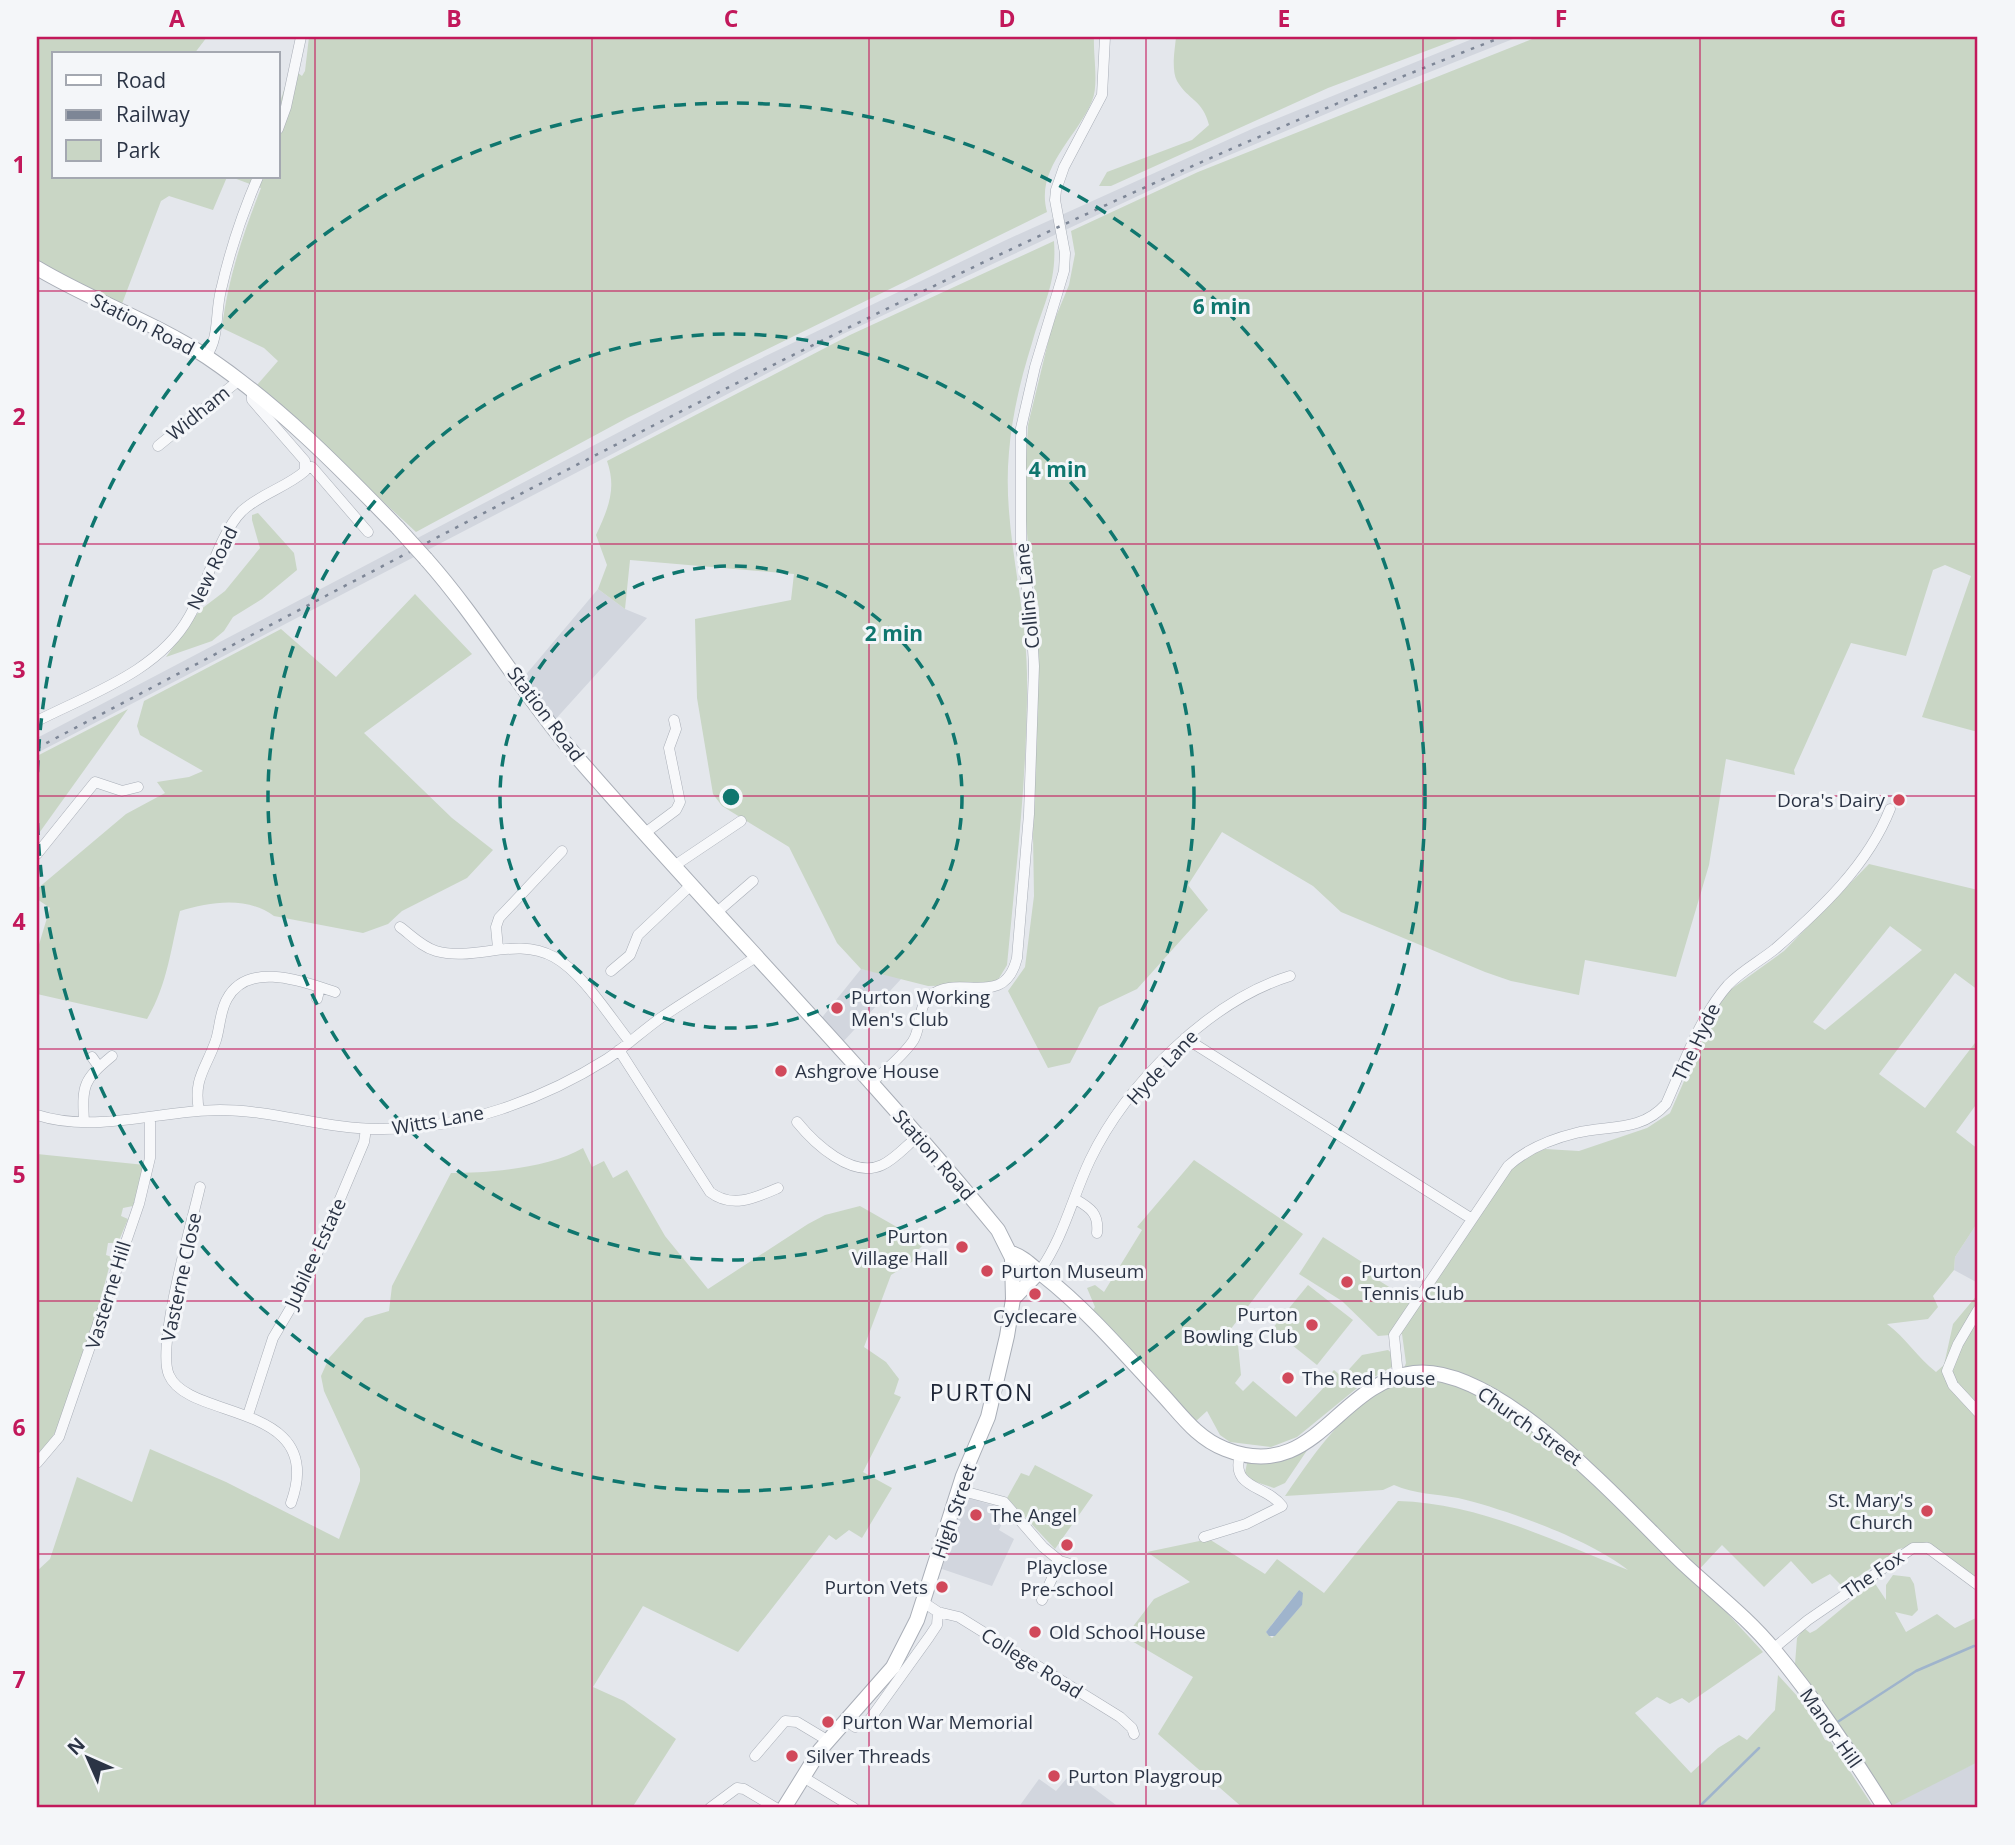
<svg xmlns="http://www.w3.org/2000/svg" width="2015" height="1845" viewBox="0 0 2015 1845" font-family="'Open Sans',sans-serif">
	<rect width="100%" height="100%" fill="#e4e7ec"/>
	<!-- built -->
	<path fill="#d2d6de" d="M 1477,37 L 1518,37 L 1354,102 L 1185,174 L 843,334 L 37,753 L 37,738 L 741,368 L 1006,240 L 1254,128 Z
		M 598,589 L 625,609 L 647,618 L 553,722 L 523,678 Z
		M 861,969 L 902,978 L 842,1043 L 820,1020 Z
		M 1978,1222 L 1978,1283 L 1954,1270 L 1955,1257 Z
		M 962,1496 L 1008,1510 L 999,1530 L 1014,1539 L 992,1586 L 942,1569 Z
		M 1978,1762 L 1978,1808 L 1891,1806 L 1912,1793 Z
		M 1072,1772 L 1120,1808 L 1018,1808 L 1039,1779 L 1056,1791 Z"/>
	<!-- green -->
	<path fill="#c9d6c5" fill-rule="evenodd" d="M 37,37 L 207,37 L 194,54 L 54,54 L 54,177 L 227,177 L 213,210 L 169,196 L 161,201 L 120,309 L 37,260 Z
		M 309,37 L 1094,37 C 1093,55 1099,85 1092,101 C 1076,139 1035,168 1047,212 L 627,418 L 416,532 L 257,385 L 278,361 L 264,348 L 222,328 C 228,278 243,234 261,188 L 231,177 L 278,177 L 278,108 L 288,78 L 298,73 L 302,76 L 305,71 Z
		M 1176,37 L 1463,37 L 1328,88 L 1111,186 L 1099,186 L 1107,172 L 1192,140 L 1209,125 C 1203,100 1188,100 1177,81 C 1171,69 1175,49 1176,37 Z
		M 1537,37 L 1978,37 L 1978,732 L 1922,717 L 1971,576 L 1945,565 L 1933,570 L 1906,656 L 1851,643 L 1794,770 L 1795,775 L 1726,759 L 1709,865 L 1676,977 L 1585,960 L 1579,995 L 1511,981 L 1485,972 L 1341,912 L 1313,886 L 1222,832 L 1188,885 L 1208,910 L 1137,989 L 1099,1007 L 1070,1063 L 1048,1068 L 1008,991 L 1025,967 L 1034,896 L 1033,834 L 1039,608 L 1030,570 L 1024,496 L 1028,425 L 1052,326 L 1069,285 L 1075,254 L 1071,231 L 1198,172 Z
		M 1054,241 C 1057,284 1043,304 1032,343 C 1021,378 1012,415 1009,452 C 1002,527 1026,599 1027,674 C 1028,772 1016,868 1007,965 L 998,980 L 982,985 L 928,986 L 861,969 L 837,943 L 789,847 L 722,806 L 713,794 L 697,698 L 695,619 L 791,600 L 794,574 L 630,560 L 625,609 L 598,589 L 607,565 L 596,535 C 608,509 617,489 607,461 L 850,335 Z
		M 258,513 L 294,553 L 297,570 L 262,599 L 233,617 L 224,631 L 212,641 L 166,657 L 200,610 L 225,591 L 260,548 L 252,520 L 252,515 Z
		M 415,594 L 472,654 L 364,733 L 452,818 L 493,850 L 467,878 L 402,911 L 388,924 L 363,933 L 274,916 C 247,896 210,902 180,911 C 171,948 167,986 147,1019 L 37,994 L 37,951 L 50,908 L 37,899 L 37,889 L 126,814 L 165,793 L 157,782 L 189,777 L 203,771 L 140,735 L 137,726 L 144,701 L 281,629 L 336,677 Z
		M 128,709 L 37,836 L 37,756 Z
		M 1869,864 L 1978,890 L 1978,990 L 1955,973 L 1879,1074 L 1925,1108 L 1978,1039 L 1978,1102 L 1956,1132 L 1978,1149 L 1978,1222 L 1955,1257 L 1954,1270 L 1933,1296 L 1938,1307 L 1928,1319 L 1887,1324 C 1906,1338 1917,1357 1936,1372 L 1944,1365 L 1953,1324 L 1978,1294 L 1978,1414 L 1971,1411 L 1978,1418 L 1978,1581 L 1927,1542 L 1899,1549 L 1843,1587 L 1830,1574 L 1812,1584 L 1791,1561 L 1764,1587 L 1722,1545 L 1693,1576 L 1763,1652 L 1689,1703 L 1682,1698 L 1670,1704 L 1657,1697 L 1635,1713 L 1691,1773 L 1718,1748 L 1739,1735 L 1747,1740 L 1775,1710 L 1778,1675 L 1809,1709 L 1825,1740 L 1830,1741 L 1874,1808 L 1243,1808 L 1158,1734 L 1193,1677 L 1125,1637 L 1154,1599 L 1190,1582 L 1147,1552 L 1209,1539 L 1265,1574 L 1277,1559 L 1324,1593 L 1398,1501 C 1478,1503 1554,1541 1628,1570 C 1591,1540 1505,1509 1458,1498 C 1437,1494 1414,1494 1394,1485 L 1383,1490 L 1285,1496 C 1322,1443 1341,1412 1400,1380 L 1406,1363 L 1402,1334 L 1378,1336 L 1342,1301 L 1299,1274 L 1323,1237 L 1365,1264 L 1362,1270 L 1418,1305 L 1489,1197 L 1519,1160 L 1545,1149 L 1579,1151 L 1647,1128 L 1670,1113 L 1718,1004 L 1730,990 L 1784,951 ZM 1890,926 L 1922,950 L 1825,1030 L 1813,1022 ZM 1299,1590 L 1302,1605 L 1272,1638 L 1266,1632 Z
		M 583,1148 L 592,1167 L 604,1161 L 613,1178 L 627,1170 L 665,1236 L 708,1289 L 808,1224 L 825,1215 L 860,1206 L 925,1243 L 918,1250 L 915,1260 L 891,1275 L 864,1347 L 886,1362 L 899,1379 L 894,1394 L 901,1397 L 863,1472 L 892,1488 L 862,1538 L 849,1530 L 836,1540 L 829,1535 L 738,1652 L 643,1606 L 593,1687 L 624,1701 L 676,1739 L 632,1808 L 37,1808 L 37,1571 L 50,1559 L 77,1477 L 132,1502 L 150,1449 L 226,1482 L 339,1539 L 360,1481 L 360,1469 L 324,1391 L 321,1376 L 329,1358 L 365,1318 L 389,1311 L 392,1286 L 451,1173 C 489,1173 549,1168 583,1148 Z
		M 37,1154 L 145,1165 L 133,1206 L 123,1208 L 121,1216 L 128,1219 L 118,1243 L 108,1243 L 106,1255 L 112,1257 C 98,1305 73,1425 37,1457 Z
		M 1194,1160 L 1303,1234 L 1227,1334 L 1238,1345 L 1241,1375 L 1235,1383 L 1243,1391 L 1253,1381 L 1296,1417 L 1329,1382 L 1326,1379 L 1334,1370 L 1342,1377 L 1362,1355 L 1388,1350 L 1394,1355 L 1392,1367 L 1362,1384 L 1297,1437 L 1271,1447 L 1230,1442 L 1220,1435 L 1207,1411 L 1195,1422 L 1154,1374 L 1091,1313 L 1095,1307 L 1087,1288 L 1095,1285 L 1104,1292 L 1142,1230 L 1137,1227 Z
		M 1308,1285 L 1353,1320 L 1317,1365 L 1272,1329 Z
		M 1308,1449 L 1285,1483 L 1274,1488 L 1253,1481 L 1245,1473 L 1247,1463 L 1281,1460 Z
		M 1035,1465 L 1093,1495 L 1055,1549 L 1007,1498 L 1021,1473 L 1029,1476 Z
		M 1893,1575 L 1910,1577 L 1914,1584 L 1918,1610 L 1912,1616 L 1895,1612 L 1906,1632 L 1937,1614 L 1955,1628 L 1978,1617 L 1978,1762 L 1891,1806 L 1795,1664 L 1797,1638 L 1804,1628 L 1810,1633 L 1816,1630 L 1874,1582 L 1886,1600 L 1886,1585 Z"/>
	<!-- water -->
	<path fill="#9fb4cc" d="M 1299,1590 L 1303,1593 L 1302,1605 L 1275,1636 L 1269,1636 L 1266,1632 Z"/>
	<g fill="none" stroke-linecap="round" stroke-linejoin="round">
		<!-- stream -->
		<path stroke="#9fb4cc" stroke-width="2.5" d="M 1836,1723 L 1916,1671 L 1974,1646
			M 1698,1808 L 1759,1748"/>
		<defs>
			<path id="street" d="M 278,129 L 286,107 L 301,37
				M 206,357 C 220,336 215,313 221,290 C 230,250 242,214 258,177
				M 158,446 L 238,381
				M 306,467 L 312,467 L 368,532
				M 37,721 C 90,694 159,671 189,617 C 206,588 219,534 242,511 C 260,494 287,487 305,471 L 305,461 L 252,400 L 252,390
				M 645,833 L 676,810 L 680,802 L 669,748 L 676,729 L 674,720
				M 37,854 L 95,782 L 122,791 L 138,787
				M 674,866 L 741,821
				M 716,913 L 753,881
				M 400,927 C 411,935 422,947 436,951 C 475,962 515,936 554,957 C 583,973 609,1016 630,1042
				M 498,948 L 496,927 L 499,918 L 562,851
				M 611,971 L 630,955 L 638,935 L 691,885
				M 317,999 L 320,987
				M 1185,1038 L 1472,1219
				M 619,1050 L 710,1192 C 732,1209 755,1198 778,1188
				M 92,1057 L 99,1067
				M 870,1084 C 884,1071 902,1057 913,1041 C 922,1027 917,1007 930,996 C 958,972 1004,1011 1017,958 L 1029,814 L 1034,666 L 1031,616 L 1021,546 L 1021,428 L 1035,367 L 1064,271 L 1065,253 L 1055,200 L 1056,190 L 1064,167 L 1102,95 L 1105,37
				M 199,1111 C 193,1078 206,1069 216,1040 C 220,1027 220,1011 227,999 C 248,960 304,982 335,992
				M 37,1115 C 96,1134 160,1110 220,1110 C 275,1110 328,1130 383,1129 C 462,1129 542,1100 607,1059 C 627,1046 643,1030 662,1017 C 693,996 725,977 756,957
				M 84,1122 C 82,1085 83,1080 112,1056
				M 797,1122 C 814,1143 852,1179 882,1165 C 895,1159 906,1146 917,1137
				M 200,1187 C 192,1222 156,1347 169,1375 C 188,1421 328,1401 291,1503
				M 1075,1199 C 1091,1208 1099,1214 1097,1233
				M 1039,1272 C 1064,1237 1072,1198 1090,1160 C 1126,1085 1209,1001 1290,976
				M 1978,1310 L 1958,1344 L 1947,1371 L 1953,1385 L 1978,1412
				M 1398,1376 L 1394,1335 L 1508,1166 C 1527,1149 1551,1139 1576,1133 C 1610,1125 1641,1132 1666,1104 C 1684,1064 1699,1018 1728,985 C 1741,971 1760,961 1775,949 C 1820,910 1868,865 1890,809
				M 248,1415 L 273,1338 L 303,1287 L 364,1142 L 366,1129
				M 37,1463 L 59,1437 L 139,1204 L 150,1158 L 150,1117
				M 959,1490 L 1004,1502 L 1043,1547 L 1060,1561
				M 1204,1537 L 1246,1524 L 1282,1506 C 1267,1485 1230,1489 1240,1455
				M 1042,1600 L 1060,1561 L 1074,1565
				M 923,1602 L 938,1612 L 959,1617 L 1120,1717 L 1132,1728 L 1134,1734
				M 1773,1649 L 1808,1620 L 1913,1548 L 1928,1548 L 1978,1585
				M 846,1720 L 855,1727 L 868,1722 L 929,1637 L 937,1625 L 938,1612
				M 755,1756 L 785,1721 L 797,1722 L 827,1740
				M 803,1777 L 854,1808
				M 710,1808 L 737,1788 L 744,1789 L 776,1808"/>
			<path id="secondary" d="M 37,268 C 92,301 154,322 207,357 C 278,405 338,466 398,528
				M 426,559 C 481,621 522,694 576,756 C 715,916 864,1067 998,1230 L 1012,1258 L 1013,1299 L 1007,1336 L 988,1417 L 963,1476 L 917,1620 L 893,1667 L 820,1750 L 784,1808
				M 1011,1253 C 1023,1256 1034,1268 1044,1276 C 1086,1309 1123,1352 1160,1392 C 1180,1413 1196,1438 1225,1449 C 1315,1485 1337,1382 1414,1373 C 1499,1363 1627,1510 1685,1565 C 1715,1593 1748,1618 1774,1650 C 1815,1699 1851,1754 1885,1808
				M 1013,1299 L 1039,1272"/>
		</defs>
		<!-- street casing -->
		<use href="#street" stroke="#a9aeb7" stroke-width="11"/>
		<!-- secondary casing -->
		<use href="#secondary" stroke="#a9aeb7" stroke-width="16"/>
		<!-- street -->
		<use href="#street" stroke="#f7f8fa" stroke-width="10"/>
		<!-- secondary -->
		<use href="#secondary" stroke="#fff" stroke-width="14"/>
		<!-- rail -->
		<path stroke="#7d8696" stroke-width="2.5" stroke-dasharray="3.5 7" stroke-linecap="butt" d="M 37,748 C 518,496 994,234 1502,37"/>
		<defs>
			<path id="secondary-bridge" d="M 398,528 L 426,559"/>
		</defs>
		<!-- secondary-bridge casing -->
		<use href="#secondary-bridge" stroke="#a9aeb7" stroke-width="16" stroke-linecap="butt"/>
		<!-- secondary-bridge -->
		<use href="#secondary-bridge" stroke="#fff" stroke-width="14"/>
	</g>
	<!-- grid -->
	<path fill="none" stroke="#c2185b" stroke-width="2" stroke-opacity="0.55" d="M 315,37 L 315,1808M 592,37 L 592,1808M 869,37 L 869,1808M 1146,37 L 1146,1808M 1423,37 L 1423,1808M 1700,37 L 1700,1808M 37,291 L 1978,291M 37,544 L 1978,544M 37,796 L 1978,796M 37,1049 L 1978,1049M 37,1301 L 1978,1301M 37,1554 L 1978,1554"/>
	<!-- distance rings -->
	<g fill="none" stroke="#0f766e" stroke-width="3.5" stroke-dasharray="12 9">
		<circle cx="731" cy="797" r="231"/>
		<circle cx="731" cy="797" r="463"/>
		<circle cx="731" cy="797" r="694"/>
	</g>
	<!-- markers -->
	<g fill="#d1495b" stroke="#f4f6f9" stroke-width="2.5">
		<circle cx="1899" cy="800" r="7"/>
		<circle cx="837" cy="1008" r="7"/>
		<circle cx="781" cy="1071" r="7"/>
		<circle cx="962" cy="1247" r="7"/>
		<circle cx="987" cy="1271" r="7"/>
		<circle cx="1347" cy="1282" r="7"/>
		<circle cx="1035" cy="1294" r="7"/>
		<circle cx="1312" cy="1325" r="7"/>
		<circle cx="1288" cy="1378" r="7"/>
		<circle cx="1927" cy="1511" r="7"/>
		<circle cx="976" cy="1515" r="7"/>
		<circle cx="1067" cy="1545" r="7"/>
		<circle cx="942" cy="1587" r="7"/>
		<circle cx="1035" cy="1632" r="7"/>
		<circle cx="828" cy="1722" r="7"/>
		<circle cx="792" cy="1756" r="7"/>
		<circle cx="1054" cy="1776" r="7"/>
	</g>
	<g text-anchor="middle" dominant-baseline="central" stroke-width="6" stroke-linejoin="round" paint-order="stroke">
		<!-- street labels -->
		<g font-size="19" fill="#2b3445" stroke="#f4f6f9">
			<text transform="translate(143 324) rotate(27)">Station Road</text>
			<text transform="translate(198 413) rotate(-39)">Widham</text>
			<text transform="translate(212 568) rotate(-64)">New Road</text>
			<text transform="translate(1027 596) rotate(-96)">Collins Lane</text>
			<text transform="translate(546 714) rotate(53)">Station Road</text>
			<text transform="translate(1696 1042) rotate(-64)">The Hyde</text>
			<text transform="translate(1162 1067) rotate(-47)">Hyde Lane</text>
			<text transform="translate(438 1120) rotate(-10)">Witts Lane</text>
			<text transform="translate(934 1155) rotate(49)">Station Road</text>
			<text transform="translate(315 1253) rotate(-65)">Jubilee Estate</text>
			<text transform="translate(181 1277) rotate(-78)">Vasterne Close</text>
			<text transform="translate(108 1295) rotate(-73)">Vasterne Hill</text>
			<text transform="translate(1530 1426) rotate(35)">Church Street</text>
			<text transform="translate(954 1511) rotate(-71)">High Street</text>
			<text transform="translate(1873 1574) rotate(-34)">The Fox</text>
			<text transform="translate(1032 1663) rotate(32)">College Road</text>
			<text transform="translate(1831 1728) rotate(55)">Manor Hill</text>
		</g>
		<!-- poi labels -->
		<g font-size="19" fill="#2b3445" stroke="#f4f6f9" text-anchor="start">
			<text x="1885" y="800" text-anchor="end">Dora's Dairy</text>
			<text x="851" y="997">Purton Working<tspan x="851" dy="22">Men's Club</tspan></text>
			<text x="795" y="1071">Ashgrove House</text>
			<text x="948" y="1236" text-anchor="end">Purton<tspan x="948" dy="22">Village Hall</tspan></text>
			<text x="1001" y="1271">Purton Museum</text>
			<text x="1361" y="1271">Purton<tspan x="1361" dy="22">Tennis Club</tspan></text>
			<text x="1298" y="1314" text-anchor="end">Purton<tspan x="1298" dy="22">Bowling Club</tspan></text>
			<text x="1035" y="1316" text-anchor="middle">Cyclecare</text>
			<text x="1302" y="1378">The Red House</text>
			<text x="1913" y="1500" text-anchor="end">St. Mary's<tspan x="1913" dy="22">Church</tspan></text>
			<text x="990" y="1515">The Angel</text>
			<text x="1067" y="1567" text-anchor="middle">Playclose<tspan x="1067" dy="22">Pre-school</tspan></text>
			<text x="928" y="1587" text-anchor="end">Purton Vets</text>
			<text x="1049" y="1632">Old School House</text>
			<text x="842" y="1722">Purton War Memorial</text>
			<text x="806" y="1756">Silver Threads</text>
			<text x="1068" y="1776">Purton Playgroup</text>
		</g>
		<!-- quarter labels -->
		<g font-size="23" letter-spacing="2" fill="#1d2536" stroke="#f4f6f9">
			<text x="982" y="1392">PURTON</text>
		</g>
	</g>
	<circle cx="731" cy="797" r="10" fill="#0f766e" stroke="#f4f6f9" stroke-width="3.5"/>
	<g font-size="21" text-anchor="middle" font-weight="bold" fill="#0f766e" stroke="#f4f6f9" stroke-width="6" stroke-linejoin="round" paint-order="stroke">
		<text x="1222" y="314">6 min</text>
		<text x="1058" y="477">4 min</text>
		<text x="894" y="641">2 min</text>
	</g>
	<!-- border -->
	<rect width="2015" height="1845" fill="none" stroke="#f4f6f9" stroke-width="77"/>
	<!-- legend -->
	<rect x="52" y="52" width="228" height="126" fill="#f4f6f9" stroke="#a4a8b1" stroke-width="2"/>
	<rect x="66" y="75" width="35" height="10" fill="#ffffff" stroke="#a4a8b1" stroke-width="2"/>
	<text x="116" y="88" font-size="21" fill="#2b3445">Road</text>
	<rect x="66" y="110" width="35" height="10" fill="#7d8696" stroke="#a4a8b1" stroke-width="2"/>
	<text x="116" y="122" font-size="21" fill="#2b3445">Railway</text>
	<rect x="66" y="140" width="35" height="21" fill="#c9d6c5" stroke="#a4a8b1" stroke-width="2"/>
	<text x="116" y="158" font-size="21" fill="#2b3445">Park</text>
	<!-- north arrow -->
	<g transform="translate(88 1758) rotate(315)" stroke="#f4f6f9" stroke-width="5" paint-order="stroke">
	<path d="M0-5L12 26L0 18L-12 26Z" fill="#2b3445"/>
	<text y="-10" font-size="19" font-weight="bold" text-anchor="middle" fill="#2b3445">N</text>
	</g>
	<rect x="38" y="38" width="1938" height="1768" fill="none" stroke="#c2185b" stroke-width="2.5"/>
	<g font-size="23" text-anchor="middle" font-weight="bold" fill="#c2185b">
		<text x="177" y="27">A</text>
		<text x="454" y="27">B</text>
		<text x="731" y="27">C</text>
		<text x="1007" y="27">D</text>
		<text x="1284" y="27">E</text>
		<text x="1561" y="27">F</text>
		<text x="1838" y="27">G</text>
		<text x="19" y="173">1</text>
		<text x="19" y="425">2</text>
		<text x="19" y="678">3</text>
		<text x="19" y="930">4</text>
		<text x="19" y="1183">5</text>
		<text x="19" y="1436">6</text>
		<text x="19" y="1688">7</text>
	</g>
</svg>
